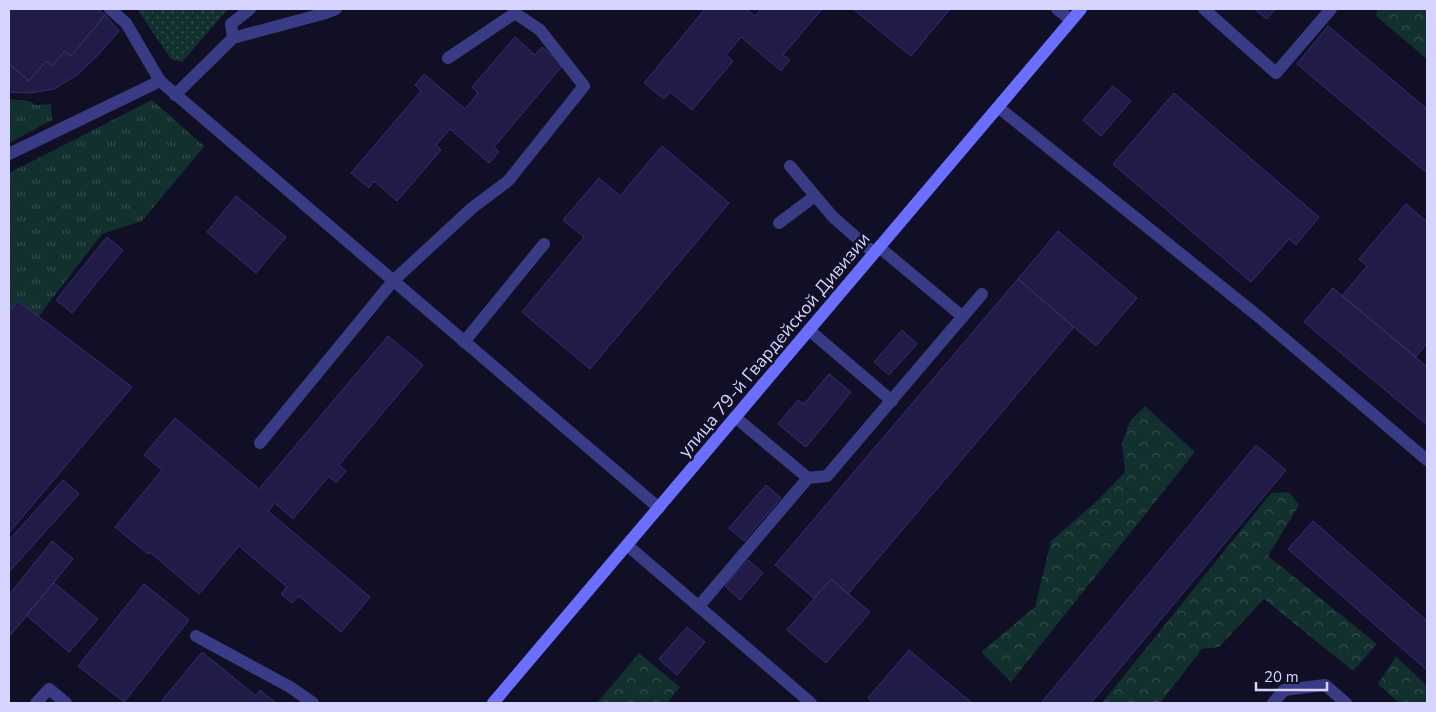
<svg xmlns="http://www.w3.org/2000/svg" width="1436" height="712" viewBox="0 0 1436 712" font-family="'Nunito Sans',sans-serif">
	<defs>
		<pattern id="grass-dots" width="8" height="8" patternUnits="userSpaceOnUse" patternTransform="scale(1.25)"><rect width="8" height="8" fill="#12302d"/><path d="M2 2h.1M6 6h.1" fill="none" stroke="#344d4c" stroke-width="1.8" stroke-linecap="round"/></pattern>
		<pattern id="forest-crowns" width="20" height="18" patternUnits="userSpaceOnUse" patternTransform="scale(1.25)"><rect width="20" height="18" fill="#12302d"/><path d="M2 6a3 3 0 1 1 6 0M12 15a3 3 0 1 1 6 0" fill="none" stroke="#344d4c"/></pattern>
		<pattern id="park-tufts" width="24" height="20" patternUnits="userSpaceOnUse" patternTransform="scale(1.25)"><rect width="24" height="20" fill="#12302d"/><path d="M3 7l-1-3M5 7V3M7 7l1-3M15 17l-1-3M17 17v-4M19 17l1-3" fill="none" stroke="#344d4c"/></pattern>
	</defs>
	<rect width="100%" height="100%" fill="#110f26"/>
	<!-- grass -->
	<path fill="url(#grass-dots)" d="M 137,9 L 228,9 L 182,62 L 171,59 Z"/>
	<!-- forest -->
	<path fill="url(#forest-crowns)" d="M 1377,9 L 1427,9 L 1427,59 L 1376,16 Z
		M 1145,406 L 1195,452 L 1011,682 L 981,652 L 1035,607 L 1051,541 L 1097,501 L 1125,472 L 1122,443 L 1130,421 Z
		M 1289,492 L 1299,505 L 1268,556 L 1377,644 L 1353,671 L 1264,599 L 1219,647 L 1202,649 L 1160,703 L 1102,703 L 1271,493 Z
		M 639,653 L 680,687 L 667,703 L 597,703 Z
		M 1396,656 L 1427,686 L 1427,703 L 1399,703 L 1378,684 Z"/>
	<!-- park -->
	<path fill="url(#park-tufts)" d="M 9,99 L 29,101 L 36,105 L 51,104 L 52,120 L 9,143 Z
		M 152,100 L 204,146 L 203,148 L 142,221 L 102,234 L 38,317 L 18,301 L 9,313 L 9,173 Z"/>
	<!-- building -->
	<path fill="#211b47" stroke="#372d73" d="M 9,9 L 98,9 L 105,15 L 71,56 L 65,51 L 52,66 L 46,61 L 29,81 L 9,64 Z
		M 705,9 L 746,9 L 755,16 L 761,9 L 822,9 L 783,55 L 790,60 L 781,71 L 741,37 L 726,55 L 733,61 L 692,110 L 670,92 L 664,99 L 644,83 Z
		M 853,9 L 950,9 L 911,56 Z
		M 1254,9 L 1275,9 L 1267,19 Z
		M 105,15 L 119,31 L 99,54 L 77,75 L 54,89 L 29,93 L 9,92 L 9,64 L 29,81 L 46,61 L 52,66 L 65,51 L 71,56 Z
		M 1328,26 L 1427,109 L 1427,173 L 1297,64 Z
		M 515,37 L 535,55 L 542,47 L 563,65 L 494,147 L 499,152 L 489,163 L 450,129 L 436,145 L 441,150 L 397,201 L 374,181 L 369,188 L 351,173 L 421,91 L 415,85 L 424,74 L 465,109 L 478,93 L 472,87 Z
		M 1113,86 L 1131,101 L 1101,136 L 1083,120 Z
		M 1174,93 L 1319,217 L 1296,245 L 1289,239 L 1251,282 L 1113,164 Z
		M 662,146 L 729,203 L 590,369 L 522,312 L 584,237 L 563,220 L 599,178 L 620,196 Z
		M 236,196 L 286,237 L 256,273 L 207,232 Z
		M 1406,204 L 1427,222 L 1427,343 L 1416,357 L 1342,296 L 1367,266 L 1359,259 Z
		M 1058,231 L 1137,298 L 1096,346 L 1018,279 Z
		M 107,237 L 123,250 L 72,313 L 56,300 Z
		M 1018,279 L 1074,327 L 848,594 L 831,579 L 814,598 L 775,565 Z
		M 1333,288 L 1427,367 L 1427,425 L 1304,322 Z
		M 18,301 L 132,387 L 9,533 L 9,313 Z
		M 902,330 L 917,344 L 889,375 L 874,362 Z
		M 388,336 L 423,365 L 339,465 L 346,471 L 336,483 L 329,476 L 293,519 L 275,503 L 268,511 L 370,597 L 341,632 L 299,596 L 292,603 L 281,594 L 287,587 L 239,546 L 199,594 L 150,552 L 148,554 L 115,527 L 162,470 L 144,455 L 175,418 L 259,489 Z
		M 829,374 L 851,392 L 806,447 L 778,424 L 798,400 L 804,404 Z
		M 1256,445 L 1286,470 L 1091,703 L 1041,703 Z
		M 63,480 L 79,494 L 9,572 L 9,540 Z
		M 766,485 L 781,498 L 744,541 L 729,528 Z
		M 1313,521 L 1427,621 L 1427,670 L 1288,549 Z
		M 52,541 L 73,559 L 9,637 L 9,595 Z
		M 748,560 L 763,573 L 740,600 L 725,586 Z
		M 831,579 L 870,612 L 826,663 L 787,630 Z
		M 54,583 L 98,619 L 69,652 L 26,615 Z
		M 144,584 L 189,620 L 124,702 L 78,666 Z
		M 687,627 L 705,642 L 677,675 L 659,659 Z
		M 909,650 L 936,673 L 972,703 L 874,703 L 868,698 Z
		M 202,652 L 256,696 L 260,690 L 276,703 L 160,703 Z"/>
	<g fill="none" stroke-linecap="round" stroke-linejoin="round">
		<!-- lane -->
		<path stroke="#3a3b85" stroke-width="12" d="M 110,9 L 126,23 L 160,81
			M 1057,9 L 1071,20
			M 1204,9 L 1276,73 L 1331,9
			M 233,38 L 231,24 L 250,9
			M 998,107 L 1259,317 L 1427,460
			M 790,166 L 833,217 L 874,253
			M 779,223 L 815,196
			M 879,247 L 963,317
			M 809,330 L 892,401
			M 464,342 L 544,244
			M 735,417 L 808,478
			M 260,443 L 393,281 L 472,208 L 508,181 L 584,86 L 540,30 L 515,13 L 448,58
			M 627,545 L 811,703
			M 699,606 L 808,478 L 827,476 L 982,294
			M 196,636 L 290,687 L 313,703
			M 36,703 L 49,689 L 66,703
			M 1273,703 L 1284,690 L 1325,685 L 1346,703"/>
		<!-- street -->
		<path stroke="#3a3b85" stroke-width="12" d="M 175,95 L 233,38 L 326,13 L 336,9
			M 9,154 L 160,81 L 659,508"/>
		<!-- secondary -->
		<path stroke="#6a6fff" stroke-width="12" d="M 493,703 L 1081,9"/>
	</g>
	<g text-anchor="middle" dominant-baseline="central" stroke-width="5" stroke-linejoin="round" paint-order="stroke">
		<!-- street labels -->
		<g font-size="18" fill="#d6d3ff" stroke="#110f26">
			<text transform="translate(774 345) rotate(-50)">улица 79-й Гвардейской Дивизии</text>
		</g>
	</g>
	<!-- border -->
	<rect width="1436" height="712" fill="none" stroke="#d6d3ff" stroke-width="20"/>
	<!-- scale -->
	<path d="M1256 682v8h71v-8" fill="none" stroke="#d6d3ff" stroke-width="2.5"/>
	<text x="1264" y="682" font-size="15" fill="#d6d3ff" stroke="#110f26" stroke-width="4" paint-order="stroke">20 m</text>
</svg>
